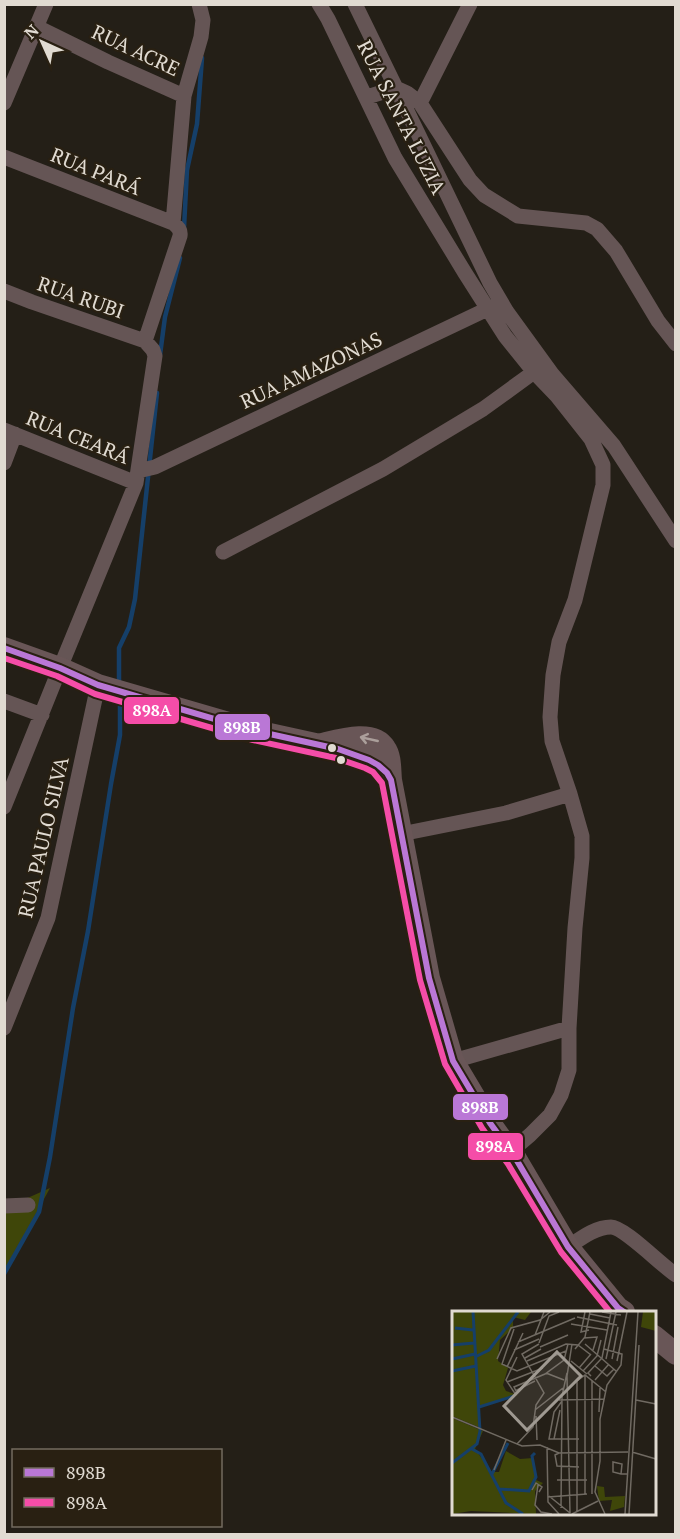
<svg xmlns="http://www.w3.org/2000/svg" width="680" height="1539" viewBox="0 0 680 1539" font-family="'PT Serif',serif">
	<rect width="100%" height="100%" fill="#241f17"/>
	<!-- green -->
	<path fill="#3f4609" d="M 50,1188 L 5,1271 L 5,1208 Z"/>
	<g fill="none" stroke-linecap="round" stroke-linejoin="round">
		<!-- stream -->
		<path stroke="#153f69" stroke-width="4.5" d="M 184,228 L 187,170 L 197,124 L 202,58
			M 160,355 L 165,317 L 180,258
			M 119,683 L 119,648 L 129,627 L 135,599 L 157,393
			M 4,1274 L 39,1212 L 50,1157 L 73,1008 L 88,931 L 111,784 L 120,735 L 120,706"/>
		<!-- street -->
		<path stroke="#655555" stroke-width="15" d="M 319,4 L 328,19 L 395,158 L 465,273 L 505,336 L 534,372 L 557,396 L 591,439 L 603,465 L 603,485 L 575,600 L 559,642 L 553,675 L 550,717 L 552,741 L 570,794 L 582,836 L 582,858 L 575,928 L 569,1028 L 569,1070 L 561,1095 L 550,1115 L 530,1135 L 510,1152
			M 355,4 L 396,88 L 407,93 L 420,103 L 470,180 L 484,195 L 518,216 L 586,223 L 597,229 L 616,251 L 658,321 L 676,344
			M 37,27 L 108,62 L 184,96
			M 367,97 L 396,88 L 490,283 L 507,312 L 552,374 L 614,446 L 676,541
			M 4,103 L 46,4
			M 420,103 L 470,4
			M 4,157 L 173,223 C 178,227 181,230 180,236 L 145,341
			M 173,223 L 184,96 L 201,37 L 203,20 L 199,4
			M 4,291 L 32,302 L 145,341 L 153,350 L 155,356 L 136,483 L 60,668 L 4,807
			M 4,430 L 136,483
			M 4,463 L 15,434
			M 138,471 L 155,467 L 496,305
			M 223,552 L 383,469 L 483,409 L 534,372
			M 4,701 L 42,715
			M 401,834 L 506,813 L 570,794
			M 4,1028 L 48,918 L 98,685
			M 453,1061 L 569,1028
			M 4,1206 L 28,1205
			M 568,1247 C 580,1239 595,1227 611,1227 C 624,1227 662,1266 676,1275"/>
		<!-- secondary -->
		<path stroke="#695657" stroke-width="22" d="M 4,648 L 60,668 L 98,685 L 256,731 L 338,749 L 369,760 L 378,765 L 387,773 L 391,780
			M 318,745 C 336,741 373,728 385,748 C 391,756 390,770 391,780 L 429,978 L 453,1061 L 490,1123 L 516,1159 L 568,1247 L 618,1308 L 624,1312
			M 654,1336 L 676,1354"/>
		<defs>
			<path id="bus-1" d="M 4,648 L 60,668 L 98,685 L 256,731 L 338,749 L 369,760 L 378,765 L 387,773 L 391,780 L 429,978 L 453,1061 L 490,1123 L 516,1159 L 568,1247 L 618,1308 L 624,1312"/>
			<path id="bus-2" d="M 4,658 L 57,676 L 95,694 L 253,740 L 336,758 L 365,768 L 373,772 L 382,783 L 420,980 L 445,1064 L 482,1128 L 508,1164 L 561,1252 L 610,1312"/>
		</defs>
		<!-- bus-1 casing -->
		<use href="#bus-1" stroke="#292012" stroke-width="10"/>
		<!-- bus-2 casing -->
		<use href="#bus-2" stroke="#292012" stroke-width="10"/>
		<!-- bus-1 -->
		<use href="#bus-1" stroke="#ba77d6" stroke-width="6"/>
		<!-- bus-2 -->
		<use href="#bus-2" stroke="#f54da8" stroke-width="6"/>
	</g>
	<!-- one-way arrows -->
	<defs><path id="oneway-shaft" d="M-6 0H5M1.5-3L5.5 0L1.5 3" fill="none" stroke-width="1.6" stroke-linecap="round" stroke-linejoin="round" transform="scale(1.5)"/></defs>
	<use stroke="#ab9f9b" href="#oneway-shaft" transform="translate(369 739) rotate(-167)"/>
	<!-- markers -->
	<g fill="#e1dbd2" stroke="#292012" stroke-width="2">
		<circle cx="332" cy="748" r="5"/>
		<circle cx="341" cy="760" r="5"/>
	</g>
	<g text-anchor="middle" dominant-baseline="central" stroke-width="4.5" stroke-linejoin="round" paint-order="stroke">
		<!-- street labels -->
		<g font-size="20" fill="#e1dbd2" stroke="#292012">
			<text transform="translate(136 50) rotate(25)">RUA ACRE</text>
			<text transform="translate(402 117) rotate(63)">RUA SANTA LUZIA</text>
			<text transform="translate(96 171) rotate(22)">RUA PARÁ</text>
			<text transform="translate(81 297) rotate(19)">RUA RUBI</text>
			<text transform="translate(311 370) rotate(-25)">RUA AMAZONAS</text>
			<text transform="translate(78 437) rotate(22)">RUA CEARÁ</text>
			<text transform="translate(43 837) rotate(-77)">RUA PAULO SILVA</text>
		</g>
	</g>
	<!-- overview -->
	<g transform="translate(452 1311)">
		<rect width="204" height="204" fill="#241f17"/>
		<path d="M 0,1 L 79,1 L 73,9 L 61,6 L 61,17 L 48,29 L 46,50 L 56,57 L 51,74 L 54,80 L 66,84 L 27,96 L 29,117 L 0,105 ZM 191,1 L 204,1 L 204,20 L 189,16 ZM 0,107 L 31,120 L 23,138 L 40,161 L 47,161 L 54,140 L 68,148 L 81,147 L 84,169 L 91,172 L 83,180 L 84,203 L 19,200 L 0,203 ZM 145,175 L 152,176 L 153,186 L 173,185 L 172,196 L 158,200 L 160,189 L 147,190 Z" fill="#3f4609"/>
		<path fill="none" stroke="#153f69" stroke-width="3" d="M 3,17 L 21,19M 0,34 L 22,32M 23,46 L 37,39 L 66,1M 0,48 L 23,43M 0,60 L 24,55M 27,96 L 62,85M 20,138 L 29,143 L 54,192 L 71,203M 0,152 L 25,133 L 28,120 L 21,1M 40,163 L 56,132M 47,178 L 77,180 L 84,166 L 80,145 L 83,142"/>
		<path fill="none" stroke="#706a62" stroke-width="1.5" d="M 133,1 L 129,21 L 137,19M 150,1 L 169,4M 138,3 L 158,7M 125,6 L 165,14M 119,13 L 155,19M 62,18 L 50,53 L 65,60 L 114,40M 83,24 L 92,1M 132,27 L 145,26 L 141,39M 66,31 L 123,7M 87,32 L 97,5 L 107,1M 133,33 L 164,60M 88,36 L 116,24M 123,38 L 133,26 L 138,1M 152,38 L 170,43 L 169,54 L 155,74 L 148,108 L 148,150 L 143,181 L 153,203M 62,39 L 87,28M 73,47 L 89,38M 45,48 L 59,17 L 88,9 L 98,1M 154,48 L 164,1M 160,48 L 166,16M 75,50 L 114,33 L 126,34 L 139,44M 119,50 L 135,63M 165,50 L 175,1M 143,55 L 155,65 L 162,58M 55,56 L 71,22M 127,57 L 139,43M 131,60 L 145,45 L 149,29M 94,62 L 112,69M 133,64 L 133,183M 139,65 L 136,62 L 150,47 L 159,1M 140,69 L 140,183M 143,69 L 157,53M 55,71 L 91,57M 63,80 L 83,70M 64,80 L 62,76 L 93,63 L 112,49 L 116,33M 64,84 L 54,69 L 65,46M 107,89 L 152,88M 184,89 L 204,93M 110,90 L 102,101 L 97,128 L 127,128M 83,99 L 111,77M 147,101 L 148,77M 84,105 L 85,129M 0,106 L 70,135 L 88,134 L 107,142 L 176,141M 102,128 L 108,99M 65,133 L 81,116 L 84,94 L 92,82 L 70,43 L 87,33M 95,136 L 96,191 L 107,203M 180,141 L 204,148M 107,142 L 103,144 L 105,155 L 127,156M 42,159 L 54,129M 169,163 L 170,153 L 161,151 L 161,161 L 169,163 L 175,163M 105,169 L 135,169M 86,174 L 83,194 L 89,201 L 100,203M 80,179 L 84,172 L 90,176 L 87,181M 97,185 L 118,202M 96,186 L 135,183M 109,197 L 110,85 L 115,62M 125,201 L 125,70 L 133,64 L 154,81M 118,202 L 115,65 L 120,33M 120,203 L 146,190M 173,203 L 186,1M 177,203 L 187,34"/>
		<path fill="#9f9991" fill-opacity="0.15" stroke="#9f9991" stroke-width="3" d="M 105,41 L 129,65 L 75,119 L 52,95 Z"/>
		<rect width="204" height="204" fill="none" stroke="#e1dbd2" stroke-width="3"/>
	</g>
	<g stroke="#292012" stroke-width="2">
		<rect x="123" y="696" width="57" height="29" rx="6" fill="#f54da8"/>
		<rect x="214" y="713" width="57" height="28" rx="6" fill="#ba77d6"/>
		<rect x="452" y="1093" width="57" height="28" rx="6" fill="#ba77d6"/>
		<rect x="467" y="1132" width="57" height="29" rx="6" fill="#f54da8"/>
	</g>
	<g font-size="16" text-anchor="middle" font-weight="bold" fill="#fff">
		<text x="152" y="716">898A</text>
		<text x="242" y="733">898B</text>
		<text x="480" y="1113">898B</text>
		<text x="495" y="1152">898A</text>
	</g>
	<!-- border -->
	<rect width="680" height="1539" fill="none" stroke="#e1dbd2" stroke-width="12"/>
	<!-- legend -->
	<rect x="12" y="1449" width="210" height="78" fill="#292012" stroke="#736b5f" stroke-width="1.5"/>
	<rect x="24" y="1468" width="30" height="9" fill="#ba77d6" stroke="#736b5f" stroke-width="1.5"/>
	<text x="66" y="1479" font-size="18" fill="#e1dbd2">898B</text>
	<rect x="24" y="1498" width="30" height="9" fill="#f54da8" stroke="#736b5f" stroke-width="1.5"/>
	<text x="66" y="1509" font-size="18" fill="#e1dbd2">898A</text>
	<!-- north arrow -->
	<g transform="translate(42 42) rotate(315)" stroke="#292012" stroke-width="4.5" paint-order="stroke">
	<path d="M0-4.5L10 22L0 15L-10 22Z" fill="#e1dbd2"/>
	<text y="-9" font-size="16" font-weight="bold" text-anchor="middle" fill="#e1dbd2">N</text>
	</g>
</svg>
